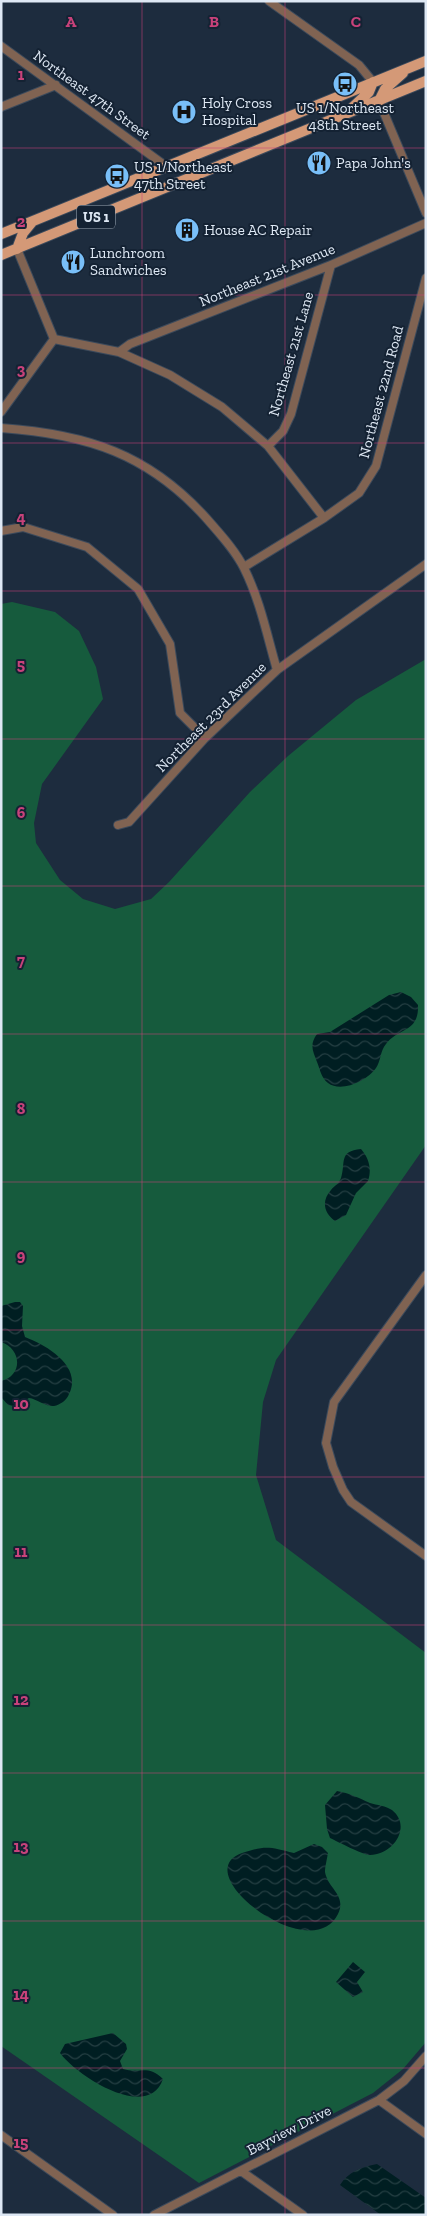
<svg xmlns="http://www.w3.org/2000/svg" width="427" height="2216" viewBox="0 0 427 2216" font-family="'Zilla Slab',serif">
	<defs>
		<pattern id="water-waves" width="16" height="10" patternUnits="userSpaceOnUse" patternTransform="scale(1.25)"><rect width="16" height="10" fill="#001e22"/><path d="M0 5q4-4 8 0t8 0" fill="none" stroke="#253f43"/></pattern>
	</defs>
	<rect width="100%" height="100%" fill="#1d2c3e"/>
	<!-- grass -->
	<path fill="#165b3d" d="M 12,602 L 55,612 L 79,631 L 96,667 L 103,699 L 42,784 L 34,823 L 36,843 L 60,880 L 83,899 L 115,909 L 151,899 L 169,882 L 250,792 L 288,756 L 356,700 L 426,659 L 426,1145 L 276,1360 L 263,1402 L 256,1475 L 276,1540 L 426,1653 L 426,2042 L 403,2069 L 373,2093 L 199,2183 L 1,2046 L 1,604 Z"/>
	<!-- water -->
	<path fill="url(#water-waves)" d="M 401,992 L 411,997 L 418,1005 C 419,1033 399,1027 386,1044 C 380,1051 381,1061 376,1068 C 367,1081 341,1093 328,1083 C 321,1078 320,1069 317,1062 C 313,1051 309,1045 317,1034 L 330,1032 L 389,995 Z
		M 361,1149 C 369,1158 372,1169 368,1181 L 356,1193 L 346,1215 L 335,1221 C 324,1213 321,1201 331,1190 C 334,1186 339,1184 341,1178 C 346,1163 338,1151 361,1149 Z
		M 15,1302 L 20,1302 L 23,1306 L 22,1326 L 25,1337 C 46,1345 83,1366 69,1394 C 67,1400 60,1405 54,1406 C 46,1407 37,1399 29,1398 L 14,1406 L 8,1405 L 1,1397 L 1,1381 C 23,1376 22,1349 1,1342 L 1,1306 Z
		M 337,1791 C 349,1793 359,1798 370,1803 C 377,1805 386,1806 392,1810 C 413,1827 392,1856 369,1855 C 362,1854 338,1842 330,1838 L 327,1829 L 325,1805 Z
		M 314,1844 L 322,1847 L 328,1853 C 327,1859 325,1867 325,1872 C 328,1889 347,1895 338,1914 C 312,1968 185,1873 242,1853 C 266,1845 270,1847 294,1853 Z
		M 353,1962 L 365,1972 L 357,1982 L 363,1992 L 353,1997 L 336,1982 Z
		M 113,2033 L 126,2044 L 127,2049 L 120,2061 L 123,2069 C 140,2074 148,2064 163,2079 C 148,2122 77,2076 60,2053 L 65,2044 Z
		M 377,2164 L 426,2198 L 426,2215 L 381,2215 L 340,2185 C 348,2172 361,2167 377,2164 Z"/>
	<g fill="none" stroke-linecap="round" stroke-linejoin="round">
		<defs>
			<path id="minor" d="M 269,1 L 359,65 L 373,82
				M 1,46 L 167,167
				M 379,101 L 426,213
				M 1,107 L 56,85
				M 17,249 L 54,339
				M 54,339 L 119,352 L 170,375 L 222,407 L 268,446 L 324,518
				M 119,352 L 130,344 L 331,265 L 426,223
				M 1,412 L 54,339
				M 1,428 C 87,434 149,454 207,519 C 220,534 235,550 244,568 C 260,600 267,635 277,670
				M 268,446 L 283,431 L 291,414 L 331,265
				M 1,531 L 23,527 L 87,547 L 138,589 L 170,644 L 180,713 L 205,738
				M 244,567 L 324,518 L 359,493 L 376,466 L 426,278
				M 118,825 L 129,822 L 205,738 L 277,670 L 426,564
				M 426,1275 L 334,1402 L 326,1443 L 333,1467 L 343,1490 L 351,1502 L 426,1556
				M 379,2100 L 426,2134
				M 1,2135 L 113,2215
				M 241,2171 L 303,2215
				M 154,2215 L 379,2100 L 404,2081 L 426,2056"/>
			<path id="major" d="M 379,101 L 385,89 L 403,73
				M 352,108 L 369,92 L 373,82
				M 1,234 L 426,61
				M 17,249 L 23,233 L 32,222
				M 1,255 L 426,81"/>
		</defs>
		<!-- minor casing -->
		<use href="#minor" stroke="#3c4a5b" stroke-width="10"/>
		<!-- major casing -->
		<use href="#major" stroke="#3c4a5b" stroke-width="12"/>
		<!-- minor -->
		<use href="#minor" stroke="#806352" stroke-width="8"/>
		<!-- major -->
		<use href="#major" stroke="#d49977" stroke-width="10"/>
	</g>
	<!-- grid -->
	<path fill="none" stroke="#c8427a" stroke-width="1" stroke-opacity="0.55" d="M 142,1 L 142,2215M 285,1 L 285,2215M 1,148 L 426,148M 1,295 L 426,295M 1,443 L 426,443M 1,591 L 426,591M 1,739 L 426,739M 1,886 L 426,886M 1,1034 L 426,1034M 1,1182 L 426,1182M 1,1330 L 426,1330M 1,1477 L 426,1477M 1,1625 L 426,1625M 1,1773 L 426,1773M 1,1921 L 426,1921M 1,2068 L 426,2068"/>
	<!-- icons -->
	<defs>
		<symbol id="bus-disc" viewBox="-11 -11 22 22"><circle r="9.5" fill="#79bff8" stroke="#142233"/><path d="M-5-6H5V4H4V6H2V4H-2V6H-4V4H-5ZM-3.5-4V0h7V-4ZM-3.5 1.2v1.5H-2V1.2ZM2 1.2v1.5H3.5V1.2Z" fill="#111"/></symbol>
		<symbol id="hospital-disc" viewBox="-11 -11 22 22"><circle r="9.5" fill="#79bff8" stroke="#142233"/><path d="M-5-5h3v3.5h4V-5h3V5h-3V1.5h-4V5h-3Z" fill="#111"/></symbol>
		<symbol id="restaurant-disc" viewBox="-11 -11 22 22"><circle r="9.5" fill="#79bff8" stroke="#142233"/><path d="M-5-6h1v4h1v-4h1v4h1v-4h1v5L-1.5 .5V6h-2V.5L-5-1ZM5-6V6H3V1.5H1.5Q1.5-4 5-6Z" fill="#111"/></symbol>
		<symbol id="building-disc" viewBox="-11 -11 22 22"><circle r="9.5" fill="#79bff8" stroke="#142233"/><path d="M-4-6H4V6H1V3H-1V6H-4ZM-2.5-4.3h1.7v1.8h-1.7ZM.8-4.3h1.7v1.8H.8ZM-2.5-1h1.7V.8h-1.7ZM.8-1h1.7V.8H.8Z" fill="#111"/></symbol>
	</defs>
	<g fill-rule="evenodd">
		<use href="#bus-disc" x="331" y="70" width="28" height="28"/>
		<use href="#hospital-disc" x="170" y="98" width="28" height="28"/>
		<use href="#restaurant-disc" x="305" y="149" width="28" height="28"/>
		<use href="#bus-disc" x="103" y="162" width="28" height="28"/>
		<use href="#building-disc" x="173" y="216" width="28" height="28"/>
		<use href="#restaurant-disc" x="59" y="248" width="28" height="28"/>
	</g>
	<g text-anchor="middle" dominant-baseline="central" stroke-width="4" stroke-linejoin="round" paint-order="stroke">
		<!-- shield labels -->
		<rect fill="#142233" stroke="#a1adba" stroke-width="1" x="77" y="205.5" width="38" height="23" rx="4"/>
		<g font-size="14" font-weight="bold" fill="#dee8f4">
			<text x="96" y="217">US 1</text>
		</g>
		<!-- street labels -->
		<g font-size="15" fill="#dee8f4" stroke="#142233">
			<text transform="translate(92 95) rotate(36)">Northeast 47th Street</text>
			<text transform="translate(267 275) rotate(-22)">Northeast 21st Avenue</text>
			<text transform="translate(291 354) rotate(-74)">Northeast 21st Lane</text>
			<text transform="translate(381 392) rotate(-75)">Northeast 22nd Road</text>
			<text transform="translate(211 717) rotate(-45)">Northeast 23rd Avenue</text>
			<text transform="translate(289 2130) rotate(-27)">Bayview Drive</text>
		</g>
		<!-- poi labels -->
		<g font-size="15" fill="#dee8f4" stroke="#142233" text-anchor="start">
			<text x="202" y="103">Holy Cross<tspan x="202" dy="17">Hospital</tspan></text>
			<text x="345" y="108" text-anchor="middle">US 1/Northeast<tspan x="345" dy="17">48th Street</tspan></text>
			<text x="336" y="163">Papa John's</text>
			<text x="134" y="167">US 1/Northeast<tspan x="134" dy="17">47th Street</tspan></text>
			<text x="204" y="230">House AC Repair</text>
			<text x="90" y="253">Lunchroom<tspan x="90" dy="17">Sandwiches</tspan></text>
		</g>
	</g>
	<g font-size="16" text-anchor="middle" font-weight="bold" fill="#c8427a" stroke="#142233" stroke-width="4" stroke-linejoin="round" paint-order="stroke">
		<text x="71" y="27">A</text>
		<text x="214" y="27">B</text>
		<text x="356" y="27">C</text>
		<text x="21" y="80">1</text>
		<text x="21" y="227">2</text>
		<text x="21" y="375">3</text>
		<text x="21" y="523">4</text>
		<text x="21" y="670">5</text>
		<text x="21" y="818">6</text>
		<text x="21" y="966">7</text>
		<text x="21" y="1114">8</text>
		<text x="21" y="1261">9</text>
		<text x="21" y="1409">10</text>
		<text x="21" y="1557">11</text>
		<text x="21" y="1705">12</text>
		<text x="21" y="1852">13</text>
		<text x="21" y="2000">14</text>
		<text x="21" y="2148">15</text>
	</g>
	<!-- border -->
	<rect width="427" height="2216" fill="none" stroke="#dee8f4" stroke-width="5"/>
</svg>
